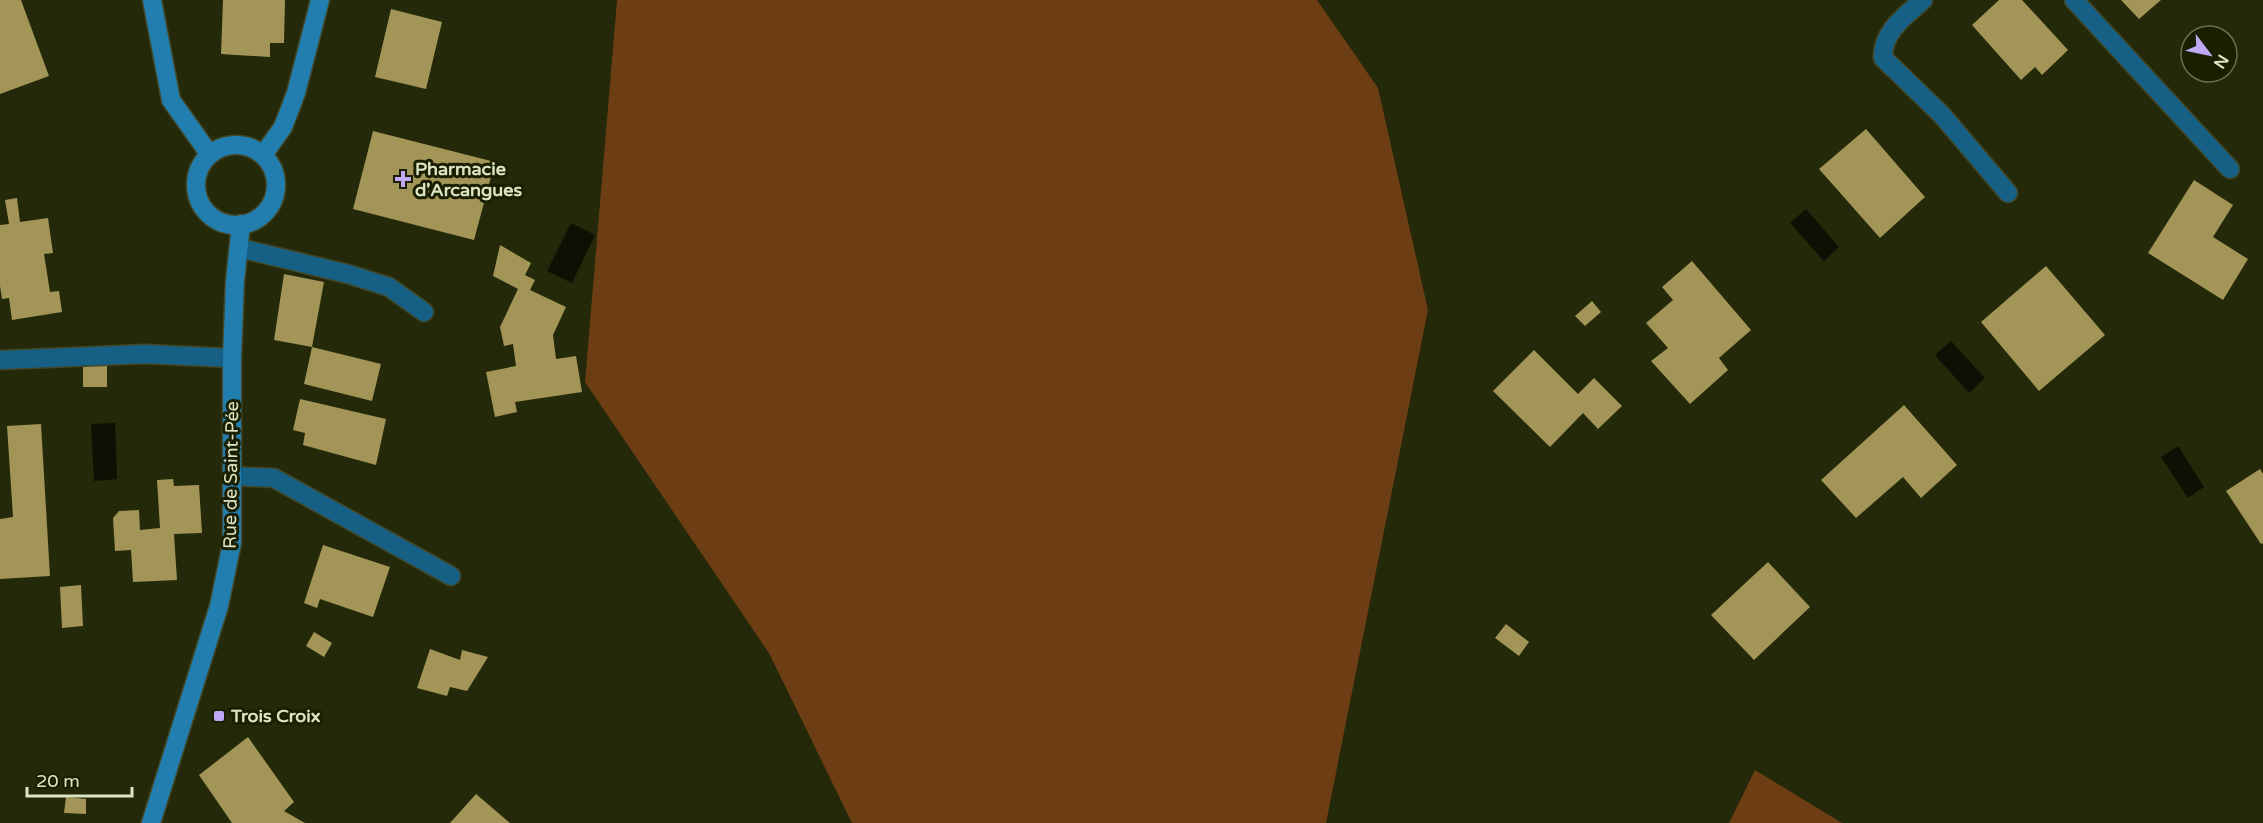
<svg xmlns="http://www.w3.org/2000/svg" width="2263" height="823" viewBox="0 0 2263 823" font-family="'Varela Round',sans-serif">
	<rect width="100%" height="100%" fill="#242909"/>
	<!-- forest -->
	<path fill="#6d3d13" d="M 617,0 L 1317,0 L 1378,88 L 1428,310 L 1326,823 L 852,823 L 769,653 L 585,382 Z
		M 1755,770 L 1842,823 L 1729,823 Z"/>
	<!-- water -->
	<path fill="#0d1003" d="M 1806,209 L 1839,247 L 1824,261 L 1790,223 Z
		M 571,223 L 595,235 L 572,283 L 547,271 Z
		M 1951,341 L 1985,378 L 1969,393 L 1935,355 Z
		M 115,423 L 117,479 L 94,481 L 91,424 Z
		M 2178,446 L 2204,487 L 2188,498 L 2161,457 Z"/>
	<!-- building -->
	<path fill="#a29557" d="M 0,0 L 21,0 L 49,76 L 0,94 Z
		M 223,0 L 285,0 L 284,43 L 270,43 L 270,57 L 221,54 Z
		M 1999,0 L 2022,0 L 2068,50 L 2042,75 L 2035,67 L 2021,80 L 1972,25 Z
		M 2121,0 L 2161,0 L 2139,19 Z
		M 391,9 L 442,22 L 426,89 L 375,77 Z
		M 1866,129 L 1925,197 L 1880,238 L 1819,169 Z
		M 373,131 L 495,162 L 474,240 L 353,209 Z
		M 2194,180 L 2233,205 L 2213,237 L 2248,259 L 2223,300 L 2148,253 Z
		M 17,198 L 20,222 L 48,218 L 53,253 L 44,254 L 50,292 L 59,291 L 62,312 L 12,320 L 9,298 L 2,299 L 0,286 L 0,225 L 9,224 L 5,200 Z
		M 500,245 L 531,263 L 525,275 L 535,280 L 530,290 L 566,307 L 553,335 L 556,359 L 576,356 L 582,392 L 515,402 L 517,412 L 495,417 L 486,372 L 516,366 L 513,344 L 504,346 L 500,327 L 518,289 L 493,276 Z
		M 1692,261 L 1751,330 L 1719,358 L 1728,370 L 1690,404 L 1651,361 L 1668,348 L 1646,323 L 1673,300 L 1662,287 Z
		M 2046,266 L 2105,335 L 2039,391 L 1981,322 Z
		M 284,274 L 324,282 L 312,347 L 274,340 Z
		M 1592,301 L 1601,312 L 1585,326 L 1575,316 Z
		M 312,347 L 381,364 L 372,401 L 304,384 Z
		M 1534,350 L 1578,394 L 1594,378 L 1622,406 L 1598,429 L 1583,413 L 1550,447 L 1493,391 Z
		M 83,366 L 107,366 L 107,387 L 83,387 Z
		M 300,399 L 386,419 L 376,465 L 303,445 L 305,433 L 293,430 Z
		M 1904,405 L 1957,465 L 1921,498 L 1903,477 L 1856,518 L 1821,480 Z
		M 41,424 L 50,576 L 0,579 L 0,519 L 13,517 L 7,426 Z
		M 2260,469 L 2263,474 L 2263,543 L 2261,544 L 2226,491 Z
		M 173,479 L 174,486 L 199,485 L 202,533 L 174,534 L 177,580 L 133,582 L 131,550 L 115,551 L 113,518 L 119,511 L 139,510 L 140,530 L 160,528 L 157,480 Z
		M 323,545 L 390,567 L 373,617 L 320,599 L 317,608 L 304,603 Z
		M 1768,562 L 1810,607 L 1754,660 L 1711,615 Z
		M 81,585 L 83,626 L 62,628 L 60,587 Z
		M 1506,624 L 1529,642 L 1519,656 L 1495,638 Z
		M 314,632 L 332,643 L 324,657 L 306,646 Z
		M 430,649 L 460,660 L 462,650 L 488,657 L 467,691 L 450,687 L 447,696 L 417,688 Z
		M 248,737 L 294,802 L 284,811 L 305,823 L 232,823 L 199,775 Z
		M 476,794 L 510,823 L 450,823 Z
		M 66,797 L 86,799 L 86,814 L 64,813 Z"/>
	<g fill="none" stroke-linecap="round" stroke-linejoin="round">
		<defs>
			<path id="lane" d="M 1923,0 C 1905,16 1882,32 1883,58 L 1942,115 L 2008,193
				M 2074,0 L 2230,169
				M 239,248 L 348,274 L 389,287 L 424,312
				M 0,360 L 145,354 L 232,358
				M 232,476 L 274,478 L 451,576"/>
			<path id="secondary" d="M 152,0 L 171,100 L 210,155
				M196 185a40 40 0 1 1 80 0a40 40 0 1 1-80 0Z
				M 263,155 L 283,127 L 296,93 L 320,0
				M 151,823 L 219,606 L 232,543 L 232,358 L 235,281 L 241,224"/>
		</defs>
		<!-- lane casing -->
		<use href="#lane" stroke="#424727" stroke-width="21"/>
		<!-- secondary casing -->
		<use href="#secondary" stroke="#424727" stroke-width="21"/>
		<!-- lane -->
		<use href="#lane" stroke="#166086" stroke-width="18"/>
		<!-- secondary -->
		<use href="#secondary" stroke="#217eae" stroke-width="18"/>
	</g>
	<!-- markers -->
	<g fill="#bfa9f4" stroke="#1b1f01" stroke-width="2">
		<path d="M400 170h6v6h6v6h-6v6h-6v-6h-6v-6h6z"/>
		<rect x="213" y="710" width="12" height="12" rx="3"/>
	</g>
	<g text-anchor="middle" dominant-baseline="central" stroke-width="6" stroke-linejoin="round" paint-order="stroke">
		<!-- poi labels -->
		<g font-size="18" font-weight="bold" fill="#dde4c5" stroke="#1b1f01" text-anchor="start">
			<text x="415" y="169">Pharmacie<tspan x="415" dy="21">d'Arcangues</tspan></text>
			<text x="231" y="716">Trois Croix</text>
		</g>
		<!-- street labels -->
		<g font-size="18" fill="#dde4c5" stroke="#1b1f01">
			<text transform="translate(231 475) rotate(-89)">Rue de Saint-Pée</text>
		</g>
	</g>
	<!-- north arrow -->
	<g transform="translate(2209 54) rotate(122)"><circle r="28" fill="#1b1f01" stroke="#696e4f" stroke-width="1.5"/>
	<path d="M0-4.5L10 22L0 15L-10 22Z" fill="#bfa9f4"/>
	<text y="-9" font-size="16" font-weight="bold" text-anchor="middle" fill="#dde4c5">N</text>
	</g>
	<!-- scale -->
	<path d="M27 787v9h105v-9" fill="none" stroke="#dde4c5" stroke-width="3"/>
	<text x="36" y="787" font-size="18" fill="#dde4c5" stroke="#1b1f01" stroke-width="4.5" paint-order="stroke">20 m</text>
</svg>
